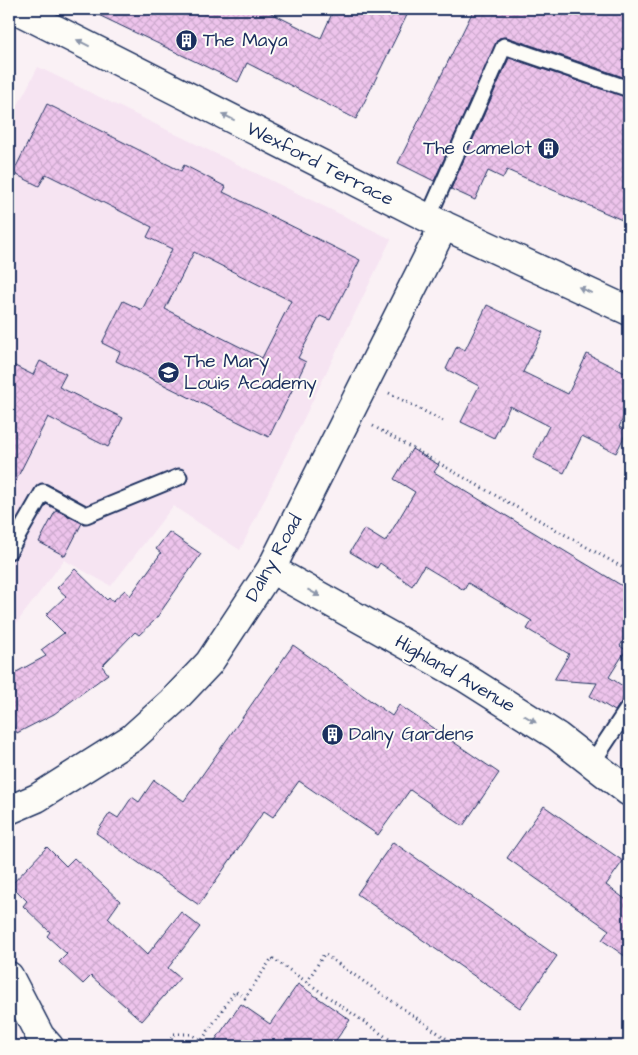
<svg xmlns="http://www.w3.org/2000/svg" width="638" height="1055" viewBox="0 0 638 1055" font-family="'Architects Daughter',sans-serif">
	<defs>
		<pattern id="building-cross-hatch" width="8" height="8" patternUnits="userSpaceOnUse" patternTransform="scale(1.25)"><rect width="8" height="8" fill="#eec4ec"/><path d="M0 0l8 8M0 8l8-8" fill="none" stroke="#cca9cd"/></pattern>
	</defs>
	<rect width="100%" height="100%" fill="#faf1f5"/>
	<filter id="ink" filterUnits="userSpaceOnUse"><feTurbulence type="fractalNoise" baseFrequency=".02" numOctaves="2"/><feDisplacementMap in="SourceGraphic" scale="10" xChannelSelector="R" yChannelSelector="G"/><feConvolveMatrix kernelMatrix="1 2 1 2 8 2 1 2 1" color-interpolation-filters="sRGB"/></filter>
	<g filter="url(#ink)">
		<!-- built -->
		<path fill="#f6e4f2" d="M 38,67 L 391,239 L 240,550 L 173,506 L 111,586 L 64,560 L 9,633 L 9,122 Z"/>
		<!-- building -->
		<path fill="url(#building-cross-hatch)" stroke="#1b2f5e" fill-rule="evenodd" d="M 86,9 L 263,9 L 321,38 L 334,9 L 410,9 L 356,119 L 247,63 L 238,82 Z
			M 474,9 L 629,9 L 629,79 L 507,37 L 499,38 L 434,181 L 398,163 Z
			M 509,58 L 629,98 L 629,223 L 507,170 L 503,178 L 488,171 L 475,200 L 451,189 Z
			M 47,104 L 181,171 L 184,165 L 226,187 L 223,192 L 360,260 L 330,320 L 320,316 L 298,358 L 306,362 L 269,437 L 116,361 L 120,352 L 102,343 L 123,301 L 142,310 L 172,249 L 147,237 L 152,227 L 46,174 L 39,186 L 13,173 ZM 194,252 L 291,301 L 262,358 L 165,309 Z
			M 487,305 L 543,332 L 523,372 L 568,394 L 587,354 L 629,375 L 629,406 L 619,427 L 627,431 L 616,453 L 582,436 L 564,473 L 533,458 L 549,426 L 510,406 L 494,438 L 461,422 L 479,386 L 446,369 L 457,346 L 465,350 Z
			M 40,361 L 66,374 L 59,387 L 123,418 L 108,447 L 48,417 L 9,494 L 9,363 L 33,375 Z
			M 412,449 L 439,465 L 434,472 L 629,590 L 629,631 L 620,646 L 626,650 L 609,677 L 629,690 L 615,711 L 590,696 L 597,683 L 554,680 L 569,654 L 527,629 L 532,621 L 515,611 L 468,583 L 464,590 L 424,566 L 412,586 L 380,563 L 377,568 L 350,552 L 364,529 L 385,542 L 415,492 L 394,479 Z
			M 56,510 L 82,523 L 65,556 L 39,542 Z
			M 169,532 L 201,554 L 155,620 L 139,635 L 135,632 L 102,666 L 108,674 L 54,714 L 17,733 L 9,717 L 9,676 L 46,656 L 41,650 L 64,633 L 46,615 L 66,596 L 57,588 L 75,569 L 107,600 L 109,598 L 113,601 L 125,590 L 130,596 L 161,553 L 156,549 Z
			M 293,645 L 392,716 L 399,705 L 499,773 L 463,826 L 410,790 L 378,835 L 299,781 L 273,817 L 264,811 L 199,905 L 96,833 L 110,813 L 118,818 L 132,797 L 139,802 L 154,780 L 184,801 Z
			M 544,806 L 623,861 L 606,885 L 629,902 L 629,959 L 602,940 L 609,930 L 507,858 Z
			M 393,842 L 557,956 L 520,1008 L 357,894 Z
			M 47,847 L 66,866 L 74,858 L 120,901 L 108,918 L 147,955 L 181,912 L 200,927 L 168,968 L 180,978 L 142,1021 L 91,976 L 83,984 L 59,962 L 67,954 L 47,936 L 50,932 L 23,906 L 27,901 L 11,885 Z
			M 298,984 L 350,1020 L 332,1046 L 211,1046 L 241,1004 L 270,1024 Z"/>
		<g fill="none" stroke-linecap="round" stroke-linejoin="round">
			<defs>
				<path id="lane" d="M 428,218 L 504,46 L 629,89
					M 9,551 L 43,492 L 86,515 L 179,477
					M 592,763 L 629,707"/>
				<path id="street" d="M 15,9 L 428,218 L 629,311
					M 271,569 L 464,677 L 557,736 L 629,792
					M 9,810 L 37,798 L 132,738 L 172,702 L 209,663 L 271,569 L 444,225
					M 9,976 L 40,1036 L 49,1046"/>
			</defs>
			<!-- lane casing -->
			<use href="#lane" stroke="#1b2f5e" stroke-width="19"/>
			<!-- street casing -->
			<use href="#street" stroke="#1b2f5e" stroke-width="31"/>
			<!-- path -->
			<path stroke="#1b2f5e" stroke-width="3" stroke-dasharray="1 4" stroke-linecap="butt" d="M 389,393 L 443,421
				M 373,426 L 629,571
				M 307,982 L 324,954 L 457,1046
				M 165,1046 L 174,1034 L 190,1034 L 202,1040 L 235,991 L 245,998 L 272,958 L 399,1046"/>
			<!-- lane -->
			<use href="#lane" stroke="#fdfcf7" stroke-width="15"/>
			<!-- street -->
			<use href="#street" stroke="#fdfcf7" stroke-width="28"/>
		</g>
		<!-- one-way arrows -->
		<defs><path id="oneway-solid" d="M-6-.8H1V-3.2L6.5 0L1 3.2V.8H-6Z" transform="scale(1.25)"/></defs>
		<g fill="#8c96aa">
			<use href="#oneway-solid" transform="translate(83 43) rotate(-153)"/>
			<use href="#oneway-solid" transform="translate(228 117) rotate(-153)"/>
			<use href="#oneway-solid" transform="translate(585 290) rotate(-155)"/>
			<use href="#oneway-solid" transform="translate(314 593) rotate(29)"/>
			<use href="#oneway-solid" transform="translate(530 719) rotate(32)"/>
		</g>
	</g>
	<!-- icons -->
	<defs>
		<symbol id="building-disc" viewBox="-11 -11 22 22"><circle r="9.5" fill="#1b2f5e" stroke="#fdfcf7"/><path d="M-4-6H4V6H1V3H-1V6H-4ZM-2.5-4.3h1.7v1.8h-1.7ZM.8-4.3h1.7v1.8H.8ZM-2.5-1h1.7V.8h-1.7ZM.8-1h1.7V.8H.8Z" fill="#fff"/></symbol>
		<symbol id="school-disc" viewBox="-11 -11 22 22"><circle r="9.5" fill="#1b2f5e" stroke="#fdfcf7"/><path d="M0-5L7-2L0 1L-7-2ZM-4 1L0 2.5L4 1V4Q0 6-4 4Z" fill="#fff"/></symbol>
	</defs>
	<g fill-rule="evenodd">
		<use href="#building-disc" x="174" y="28" width="25" height="25"/>
		<use href="#building-disc" x="536" y="136" width="25" height="25"/>
		<use href="#school-disc" x="156" y="360" width="25" height="25"/>
		<use href="#building-disc" x="320" y="722" width="25" height="25"/>
	</g>
	<g text-anchor="middle" dominant-baseline="central" stroke-width="4" stroke-linejoin="round" paint-order="stroke">
		<!-- poi labels -->
		<g font-size="19" fill="#1b2f5e" stroke="#fdfcf7" text-anchor="start">
			<text x="203" y="40">The Maya</text>
			<text x="532" y="148" text-anchor="end">The Camelot</text>
			<text x="184" y="361">The Mary<tspan x="184" dy="22">Louis Academy</tspan></text>
			<text x="349" y="734">Dalny Gardens</text>
		</g>
		<!-- street labels -->
		<g font-size="19" fill="#1b2f5e" stroke="#fdfcf7">
			<text transform="translate(320 164) rotate(27)">Wexford Terrace</text>
			<text transform="translate(274 558) rotate(-61)">Dalny Road</text>
			<text transform="translate(455 674) rotate(30)">Highland Avenue</text>
		</g>
	</g>
	<!-- margin -->
	<rect width="638" height="1055" fill="none" stroke="#fdfcf7" stroke-width="30"/>
	<rect x="15" y="15" width="608" height="1025" fill="none" stroke="#1b2f5e" stroke-width="2" filter="url(#ink)"/>
</svg>
